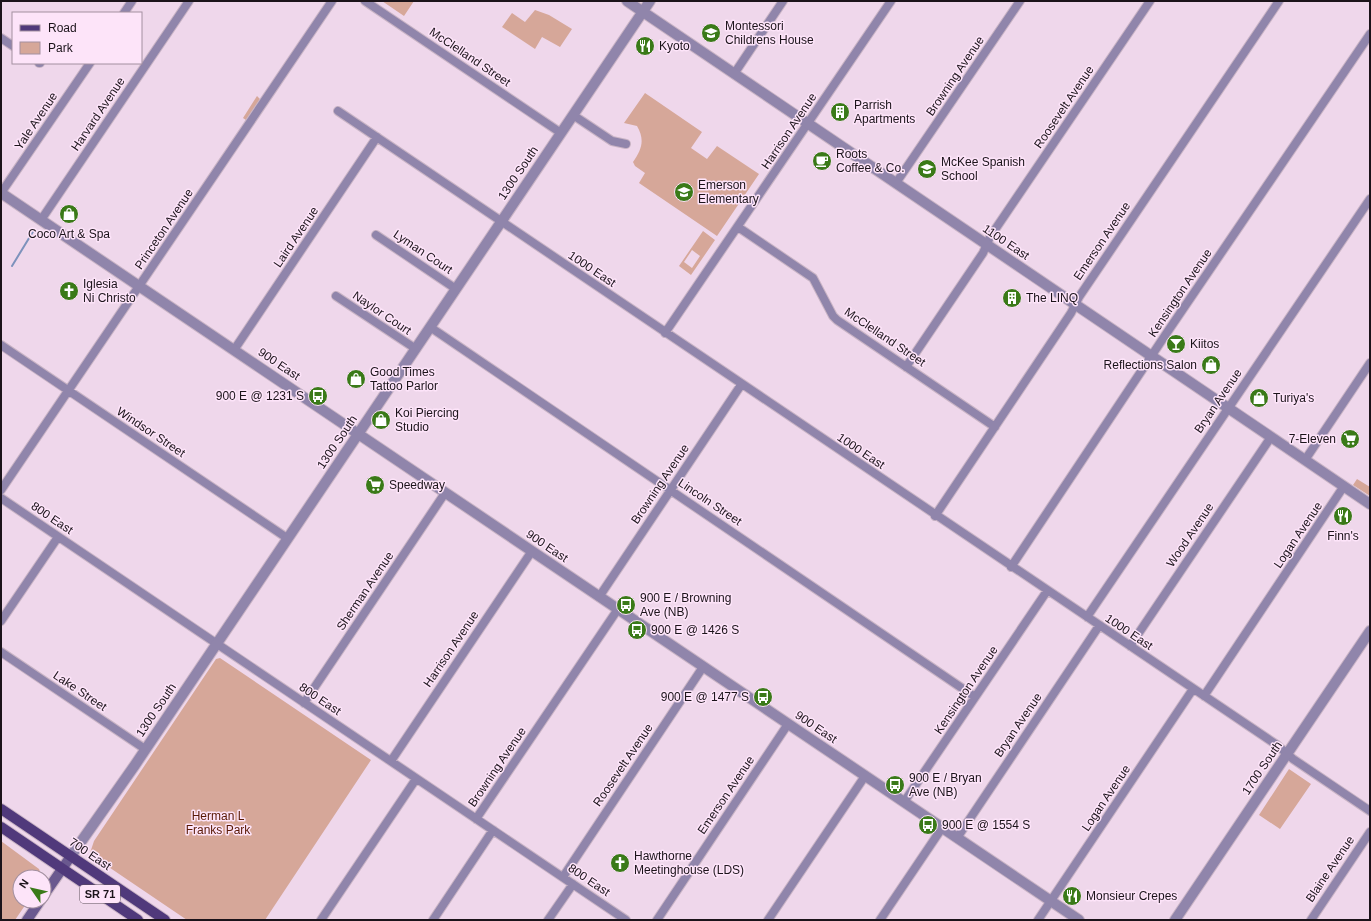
<svg xmlns="http://www.w3.org/2000/svg" width="1371" height="921" viewBox="0 0 1371 921" font-family="Arial,sans-serif">
	<rect width="100%" height="100%" fill="#efd7eb"/>
	<!-- green -->
	<path fill="#d6a799" fill-rule="evenodd" d="M 382,1 L 414,1 L 404,16 Z
		M 535,10 L 549,15 L 572,29 L 560,47 L 542,37 L 535,49 L 502,27 L 512,13 L 525,22 Z
		M 645,93 L 702,132 L 691,148 L 707,159 L 717,146 L 759,174 L 717,236 L 639,183 L 645,173 L 635,166 L 633,162 C 642,149 645,140 637,126 L 624,123 Z
		M 257,96 L 260,99 L 246,120 L 243,118 Z
		M 703,231 L 715,240 L 691,275 L 679,266 ZM 692,250 L 700,256 L 692,268 L 684,262 Z
		M 1357,479 L 1370,487 L 1370,496 L 1353,485 Z
		M 220,658 L 371,760 L 265,920 L 187,920 L 91,855 L 90,853 L 94,841 L 216,659 Z
		M 1289,769 L 1311,784 L 1280,829 L 1259,815 Z
		M 1,841 L 39,869 L 42,877 L 20,877 L 20,901 L 28,901 L 15,920 L 1,920 Z"/>
	<g fill="none" stroke-linecap="round" stroke-linejoin="round">
		<!-- stream -->
		<path stroke="#7d92bc" stroke-width="2" d="M 12,266 L 34,230"/>
		<defs>
			<path id="minor" d="M 365,1 L 561,133
				M 124,13 L 132,1
				M 1,38 L 13,46
				M 39,63 L 40,63
				M 734,74 L 783,1
				M 338,111 L 1277,745 L 1293,759 L 1370,811
				M 573,115 L 612,141 L 626,144
				M 896,183 L 1020,1
				M 1,193 L 90,63
				M 41,220 L 189,1
				M 738,227 L 813,278 L 833,316 L 837,320 L 995,427
				M 376,235 L 456,289
				M 336,296 L 416,349
				M 430,327 L 975,697
				M 665,333 L 891,1
				M 1,345 L 287,538
				M 234,350 L 377,137
				M 906,367 L 983,253 L 990,237 L 1150,1
				M 1305,460 L 1370,363
				M 1,490 L 332,1
				M 1,498 L 626,920
				M 935,516 L 1071,313 L 1079,297 L 1279,1
				M 1011,567 L 1166,334 L 1370,34
				M 599,597 L 741,385
				M 1087,617 L 1370,199
				M 1,621 L 58,537
				M 1130,646 L 1271,437
				M 1,652 L 145,749
				M 1204,696 L 1344,486
				M 304,703 L 445,493
				M 391,761 L 532,551
				M 904,802 L 1047,591
				M 476,819 L 618,609
				M 957,838 L 1099,626
				M 563,877 L 703,667
				M 321,920 L 416,779
				M 433,920 L 493,830
				M 548,920 L 573,884
				M 657,920 L 788,724
				M 768,920 L 865,776
				M 880,920 L 942,828
				M 1038,920 L 1193,689
				M 1311,920 L 1370,832"/>
			<path id="tertiary" d="M 627,1 L 1370,504
				M 1,193 L 1079,920
				M 71,856 L 135,765 L 650,1
				M 1175,920 L 1370,631"/>
			<path id="secondary" d="M 44,895 L 71,856
				M 27,920 L 40,901"/>
			<path id="primary" d="M 1,809 L 165,920
				M 1,827 L 138,920"/>
		</defs>
		<!-- minor casing -->
		<use href="#minor" stroke="#c9b4c5" stroke-width="10"/>
		<!-- tertiary casing -->
		<use href="#tertiary" stroke="#c9b4c5" stroke-width="12"/>
		<!-- secondary casing -->
		<use href="#secondary" stroke="#c9b4c5" stroke-width="12"/>
		<!-- primary casing -->
		<use href="#primary" stroke="#c9b4c5" stroke-width="12"/>
		<!-- minor -->
		<use href="#minor" stroke="#9085ab" stroke-width="8"/>
		<!-- tertiary -->
		<use href="#tertiary" stroke="#9085ab" stroke-width="10"/>
		<!-- secondary -->
		<use href="#secondary" stroke="#6a598f" stroke-width="10"/>
		<!-- primary -->
		<use href="#primary" stroke="#50397b" stroke-width="10"/>
	</g>
	<!-- icons -->
	<defs>
		<symbol id="school-disc" viewBox="-11 -11 22 22"><circle r="9.5" fill="#3a7a18" stroke="#fde4f9"/><path d="M0-5L7-2L0 1L-7-2ZM-4 1L0 2.5L4 1V4Q0 6-4 4Z" fill="#fff"/></symbol>
		<symbol id="restaurant-disc" viewBox="-11 -11 22 22"><circle r="9.5" fill="#3a7a18" stroke="#fde4f9"/><path d="M-5-6h1v4h1v-4h1v4h1v-4h1v5L-1.5 .5V6h-2V.5L-5-1ZM5-6V6H3V1.5H1.5Q1.5-4 5-6Z" fill="#fff"/></symbol>
		<symbol id="building-disc" viewBox="-11 -11 22 22"><circle r="9.5" fill="#3a7a18" stroke="#fde4f9"/><path d="M-4-6H4V6H1V3H-1V6H-4ZM-2.5-4.3h1.7v1.8h-1.7ZM.8-4.3h1.7v1.8H.8ZM-2.5-1h1.7V.8h-1.7ZM.8-1h1.7V.8H.8Z" fill="#fff"/></symbol>
		<symbol id="cafe-disc" viewBox="-11 -11 22 22"><circle r="9.5" fill="#3a7a18" stroke="#fde4f9"/><path d="M-5.5-4.5H6V0H3Q3 3.5 0 3.5H-2.5Q-5.5 3.5-5.5 0ZM3-3.2v2h1.7v-2ZM-6 4.5H4V6H-6Z" fill="#fff"/></symbol>
		<symbol id="shop-disc" viewBox="-11 -11 22 22"><circle r="9.5" fill="#3a7a18" stroke="#fde4f9"/><path d="M-5-2.5h2.3a2.7 3.5 0 0 1 5.4 0H5L5.5 6h-11ZM-1.5-2.5h3a1.5 2.3 0 0 0-3 0Z" fill="#fff"/></symbol>
		<symbol id="church-disc" viewBox="-11 -11 22 22"><circle r="9.5" fill="#3a7a18" stroke="#fde4f9"/><path d="M-1.2-6h2.4v3.5h3.3v2.4h-3.3V6h-2.4V-.1h-3.3v-2.4h3.3Z" fill="#fff"/></symbol>
		<symbol id="bar-disc" viewBox="-11 -11 22 22"><circle r="9.5" fill="#3a7a18" stroke="#fde4f9"/><path d="M-6-5H6L.8 .8V4.5H3.5V6h-7V4.5H-.8V.8Z" fill="#fff"/></symbol>
		<symbol id="bus-disc" viewBox="-11 -11 22 22"><circle r="9.5" fill="#3a7a18" stroke="#fde4f9"/><path d="M-5-6H5V4H4V6H2V4H-2V6H-4V4H-5ZM-3.5-4V0h7V-4ZM-3.5 1.2v1.5H-2V1.2ZM2 1.2v1.5H3.5V1.2Z" fill="#fff"/></symbol>
		<symbol id="supermarket-disc" viewBox="-11 -11 22 22"><circle r="9.5" fill="#3a7a18" stroke="#fde4f9"/><path d="M-6-5.5h2.5l.6 2H6L4.5 2H-2.5L-4.4-4H-6ZM-1.5 3.2a1.3 1.3 0 1 0 .1 0ZM3 3.2a1.3 1.3 0 1 0 .1 0Z" fill="#fff"/></symbol>
	</defs>
	<g fill-rule="evenodd">
		<use href="#school-disc" x="700" y="22" width="22" height="22"/>
		<use href="#restaurant-disc" x="634" y="35" width="22" height="22"/>
		<use href="#building-disc" x="829" y="101" width="22" height="22"/>
		<use href="#cafe-disc" x="811" y="150" width="22" height="22"/>
		<use href="#school-disc" x="916" y="158" width="22" height="22"/>
		<use href="#school-disc" x="673" y="181" width="22" height="22"/>
		<use href="#shop-disc" x="58" y="203" width="22" height="22"/>
		<use href="#church-disc" x="58" y="280" width="22" height="22"/>
		<use href="#building-disc" x="1001" y="287" width="22" height="22"/>
		<use href="#bar-disc" x="1165" y="333" width="22" height="22"/>
		<use href="#shop-disc" x="1200" y="354" width="22" height="22"/>
		<use href="#shop-disc" x="345" y="368" width="22" height="22"/>
		<use href="#bus-disc" x="307" y="385" width="22" height="22"/>
		<use href="#shop-disc" x="1248" y="387" width="22" height="22"/>
		<use href="#shop-disc" x="370" y="409" width="22" height="22"/>
		<use href="#supermarket-disc" x="1339" y="428" width="22" height="22"/>
		<use href="#supermarket-disc" x="364" y="474" width="22" height="22"/>
		<use href="#restaurant-disc" x="1332" y="505" width="22" height="22"/>
		<use href="#bus-disc" x="615" y="594" width="22" height="22"/>
		<use href="#bus-disc" x="626" y="619" width="22" height="22"/>
		<use href="#bus-disc" x="752" y="686" width="22" height="22"/>
		<use href="#bus-disc" x="884" y="774" width="22" height="22"/>
		<use href="#bus-disc" x="917" y="814" width="22" height="22"/>
		<use href="#church-disc" x="609" y="852" width="22" height="22"/>
		<use href="#restaurant-disc" x="1061" y="885" width="22" height="22"/>
	</g>
	<g text-anchor="middle" dominant-baseline="central" stroke-width="3" stroke-linejoin="round" paint-order="stroke">
		<!-- shield labels -->
		<rect fill="#fde4f9" stroke="#5f525d" stroke-width="1" x="80" y="885" width="40" height="18" rx="3"/>
		<g font-size="11" font-weight="bold" fill="#1b131a">
			<text x="100" y="894">SR 71</text>
		</g>
		<!-- poi labels -->
		<g font-size="12" fill="#1b131a" stroke="#fde4f9" text-anchor="start">
			<text x="725" y="26">Montessori<tspan x="725" dy="14">Childrens House</tspan></text>
			<text x="659" y="46">Kyoto</text>
			<text x="854" y="105">Parrish<tspan x="854" dy="14">Apartments</tspan></text>
			<text x="836" y="154">Roots<tspan x="836" dy="14">Coffee &amp; Co.</tspan></text>
			<text x="941" y="162">McKee Spanish<tspan x="941" dy="14">School</tspan></text>
			<text x="698" y="185">Emerson<tspan x="698" dy="14">Elementary</tspan></text>
			<text x="69" y="234" text-anchor="middle">Coco Art &amp; Spa</text>
			<text x="83" y="284">Iglesia<tspan x="83" dy="14">Ni Christo</tspan></text>
			<text x="1026" y="298">The LINQ</text>
			<text x="1190" y="344">Kiitos</text>
			<text x="1197" y="365" text-anchor="end">Reflections Salon</text>
			<text x="370" y="372">Good Times<tspan x="370" dy="14">Tattoo Parlor</tspan></text>
			<text x="304" y="396" text-anchor="end">900 E @ 1231 S</text>
			<text x="1273" y="398">Turiya's</text>
			<text x="395" y="413">Koi Piercing<tspan x="395" dy="14">Studio</tspan></text>
			<text x="1336" y="439" text-anchor="end">7-Eleven</text>
			<text x="389" y="485">Speedway</text>
			<text x="1343" y="536" text-anchor="middle">Finn's</text>
			<text x="640" y="598">900 E / Browning<tspan x="640" dy="14">Ave (NB)</tspan></text>
			<text x="651" y="630">900 E @ 1426 S</text>
			<text x="749" y="697" text-anchor="end">900 E @ 1477 S</text>
			<text x="909" y="778">900 E / Bryan<tspan x="909" dy="14">Ave (NB)</tspan></text>
			<text x="942" y="825">900 E @ 1554 S</text>
			<text x="634" y="856">Hawthorne<tspan x="634" dy="14">Meetinghouse (LDS)</tspan></text>
			<text x="1086" y="896">Monsieur Crepes</text>
		</g>
		<!-- street labels -->
		<g font-size="12" fill="#1b131a" stroke="#fde4f9">
			<text transform="translate(470 57) rotate(34)">McClelland Street</text>
			<text transform="translate(955 76) rotate(-56)">Browning Avenue</text>
			<text transform="translate(1064 107) rotate(-56)">Roosevelt Avenue</text>
			<text transform="translate(98 114) rotate(-56)">Harvard Avenue</text>
			<text transform="translate(36 121) rotate(-56)">Yale Avenue</text>
			<text transform="translate(789 131) rotate(-56)">Harrison Avenue</text>
			<text transform="translate(518 173) rotate(-56)">1300 South</text>
			<text transform="translate(164 229) rotate(-56)">Princeton Avenue</text>
			<text transform="translate(296 237) rotate(-56)">Laird Avenue</text>
			<text transform="translate(1102 241) rotate(-56)">Emerson Avenue</text>
			<text transform="translate(1006 242) rotate(34)">1100 East</text>
			<text transform="translate(423 252) rotate(34)">Lyman Court</text>
			<text transform="translate(592 269) rotate(34)">1000 East</text>
			<text transform="translate(1180 293) rotate(-56)">Kensington Avenue</text>
			<text transform="translate(382 313) rotate(34)">Naylor Court</text>
			<text transform="translate(885 337) rotate(34)">McClelland Street</text>
			<text transform="translate(279 364) rotate(34)">900 East</text>
			<text transform="translate(1218 401) rotate(-56)">Bryan Avenue</text>
			<text transform="translate(151 432) rotate(34)">Windsor Street</text>
			<text transform="translate(337 442) rotate(-56)">1300 South</text>
			<text transform="translate(861 451) rotate(34)">1000 East</text>
			<text transform="translate(660 484) rotate(-56)">Browning Avenue</text>
			<text transform="translate(710 502) rotate(34)">Lincoln Street</text>
			<text transform="translate(52 518) rotate(34)">800 East</text>
			<text transform="translate(1190 535) rotate(-56)">Wood Avenue</text>
			<text transform="translate(1298 535) rotate(-56)">Logan Avenue</text>
			<text transform="translate(547 546) rotate(34)">900 East</text>
			<text transform="translate(365 591) rotate(-56)">Sherman Avenue</text>
			<text transform="translate(1129 632) rotate(34)">1000 East</text>
			<text transform="translate(451 649) rotate(-56)">Harrison Avenue</text>
			<text transform="translate(966 690) rotate(-56)">Kensington Avenue</text>
			<text transform="translate(80 691) rotate(34)">Lake Street</text>
			<text transform="translate(320 699) rotate(34)">800 East</text>
			<text transform="translate(156 710) rotate(-56)">1300 South</text>
			<text transform="translate(1018 725) rotate(-56)">Bryan Avenue</text>
			<text transform="translate(816 727) rotate(34)">900 East</text>
			<text transform="translate(623 765) rotate(-56)">Roosevelt Avenue</text>
			<text transform="translate(497 767) rotate(-56)">Browning Avenue</text>
			<text transform="translate(1262 768) rotate(-56)">1700 South</text>
			<text transform="translate(726 795) rotate(-56)">Emerson Avenue</text>
			<text transform="translate(1106 798) rotate(-56)">Logan Avenue</text>
			<text transform="translate(90 854) rotate(34)">700 East</text>
			<text transform="translate(1330 869) rotate(-56)">Blaine Avenue</text>
			<text transform="translate(589 880) rotate(34)">800 East</text>
		</g>
		<!-- park labels -->
		<g font-size="12" fill="#581804" stroke="#fde4f9">
			<text x="218" y="816">Herman L<tspan x="218" dy="14">Franks Park</tspan></text>
		</g>
	</g>
	<!-- border -->
	<rect width="1371" height="921" fill="none" stroke="#1b131a" stroke-width="4"/>
	<!-- legend -->
	<rect x="12" y="12" width="130" height="52" fill="#fde4f9" stroke="#a390a0"/>
	<rect x="20" y="25" width="20" height="6" fill="#50397b" stroke="#a390a0"/>
	<text x="48" y="32" font-size="12" fill="#1b131a">Road</text>
	<rect x="20" y="42" width="20" height="12" fill="#d6a799" stroke="#a390a0"/>
	<text x="48" y="52" font-size="12" fill="#1b131a">Park</text>
	<!-- north arrow -->
	<g transform="translate(32 889) rotate(304)"><circle r="19" fill="#fde4f9" stroke="#a390a0"/>
	<path d="M0-3L7 15L0 10L-7 15Z" fill="#3a7a18"/>
	<text y="-6" font-size="11" font-weight="bold" text-anchor="middle" fill="#1b131a">N</text>
	</g>
</svg>
